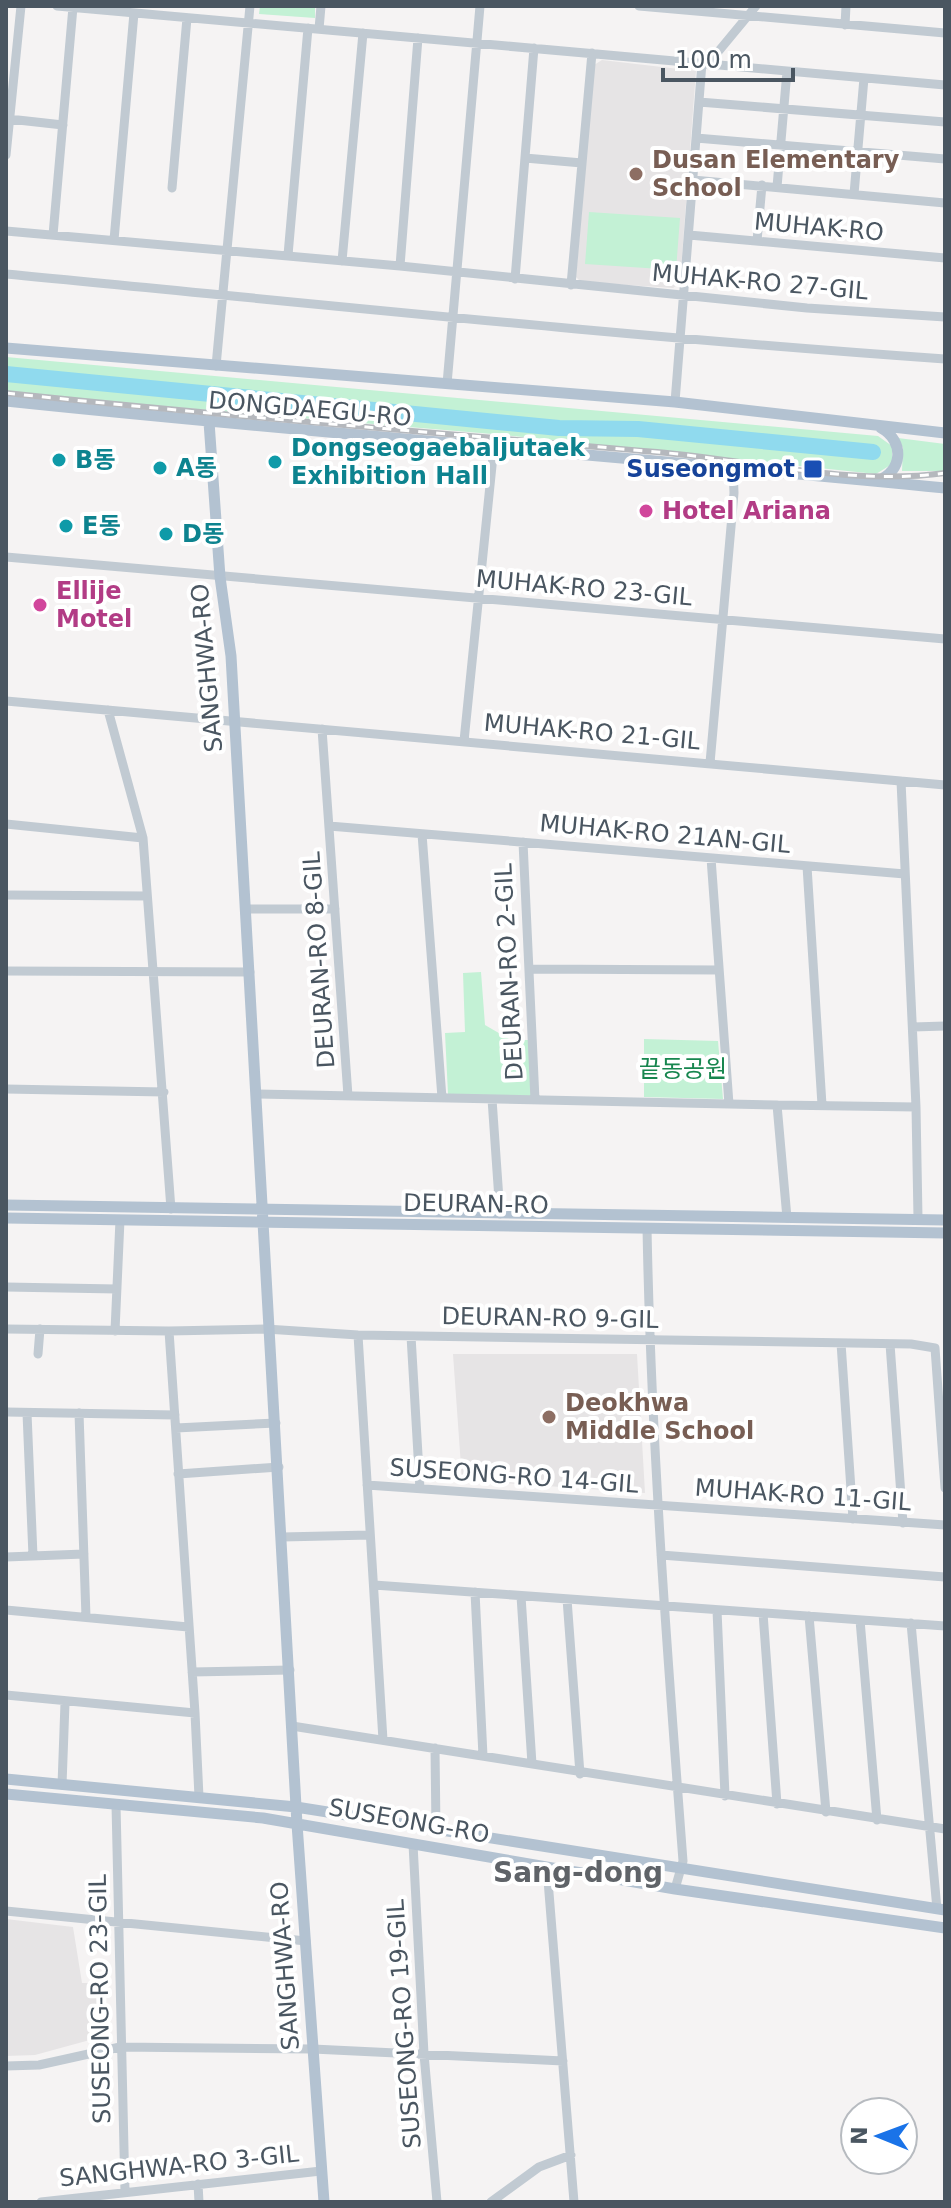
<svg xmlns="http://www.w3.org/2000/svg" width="951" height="2208" viewBox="0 0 951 2208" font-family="'DejaVu Sans','Noto Sans KR',sans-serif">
	<rect width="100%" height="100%" fill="#f5f3f3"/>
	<!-- education -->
	<path fill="#e6e4e5" d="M 602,60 L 696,71 L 680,283 L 673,288 L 581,282 L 576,277 L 594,65 Z
		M 453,1354 L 637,1354 L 645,1493 L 462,1480 Z
		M 6,1919 L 73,1927 L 82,1983 L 105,1983 L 108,2035 L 35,2055 L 6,2056 Z"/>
	<!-- green -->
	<path fill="#c3f1d5" d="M 260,6 L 315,6 L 315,18 L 259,14 Z
		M 589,212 L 680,218 L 676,270 L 585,264 Z
		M 6,357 L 878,436 L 892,446 L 892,464 L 876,474 L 504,435 L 6,393 Z
		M 898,438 L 945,444 L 945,471 L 902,471 L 903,448 Z
		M 481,972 L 485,1025 L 511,1040 L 528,1040 L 533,1097 L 448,1094 L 445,1033 L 465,1032 L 463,973 Z
		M 644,1039 L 718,1041 L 723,1099 L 644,1097 Z"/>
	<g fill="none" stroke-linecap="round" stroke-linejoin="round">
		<!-- river -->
		<path stroke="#90daee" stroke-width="16" d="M 6,374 L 559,428 L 638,429 L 873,452"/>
		<!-- minor -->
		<path stroke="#c1cad2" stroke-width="9" d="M 57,6 L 945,85
			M 639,6 L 945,33
			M 845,25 L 846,6
			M 319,29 L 321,6
			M 708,64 L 756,6
			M 699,102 L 945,122
			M 9,119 L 63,125
			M 696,138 L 945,159
			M 6,155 L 21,6
			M 525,158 L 582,163
			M 693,180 L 945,203
			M 777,187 L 787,71
			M 172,188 L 187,18
			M 854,194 L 864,78
			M 6,231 L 400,266 L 807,308 L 945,317
			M 53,235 L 73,7
			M 689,235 L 945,258
			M 114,240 L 134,13
			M 757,241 L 762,185
			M 288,255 L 308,28
			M 342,261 L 363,33
			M 400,266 L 418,38
			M 6,274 C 319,304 631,337 945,359
			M 515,279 L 534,48
			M 571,285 L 592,53
			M 216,366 L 250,6
			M 447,384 L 480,6
			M 675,402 L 702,63
			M 6,557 L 945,639
			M 6,701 L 945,785
			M 108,710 L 143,838 L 171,1209
			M 322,729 L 348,1096
			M 464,741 L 494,446
			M 710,763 L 734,493 L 733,467
			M 901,781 L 916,1107 L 918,1218
			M 6,824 L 143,838
			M 329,826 L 905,874
			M 422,834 L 442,1098
			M 523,842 L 535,1100
			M 711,858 L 729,1104
			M 807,866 L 822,1105
			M 6,895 L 146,896
			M 247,909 L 335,909
			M 529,969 L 719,970
			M 6,971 L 250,972
			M 913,1027 L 945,1026
			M 6,1089 L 164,1092
			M 258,1094 L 777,1105 L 787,1218
			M 492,1099 L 500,1214
			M 777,1105 L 916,1107
			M 647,1228 C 651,1440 667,1650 683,1861 L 675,1889
			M 6,1287 L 117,1289
			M 6,1329 L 169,1331 L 195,1713 L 6,1695
			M 115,1331 L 120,1220
			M 169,1331 L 266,1329 L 358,1335 L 911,1344 L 935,1348 L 945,1488
			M 358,1335 L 383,1740
			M 411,1336 L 420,1489
			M 841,1343 L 853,1519
			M 890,1344 L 903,1523
			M 38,1354 L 40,1329
			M 6,1412 L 175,1415
			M 27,1413 L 33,1556
			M 79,1413 L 86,1617
			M 176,1428 L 276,1423
			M 178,1474 L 279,1467
			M 367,1485 L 945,1525
			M 282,1537 L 370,1535
			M 661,1555 L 945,1577
			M 6,1557 L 84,1554
			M 374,1585 L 945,1626
			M 475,1592 L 483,1756
			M 521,1596 L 532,1764
			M 567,1599 L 580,1774
			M 6,1610 L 188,1627
			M 717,1610 L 725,1796
			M 763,1613 L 777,1804
			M 809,1616 L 826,1812
			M 860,1620 L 877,1820
			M 911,1623 L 937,1909
			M 192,1672 L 290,1670
			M 195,1713 L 199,1797
			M 292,1726 L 945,1829
			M 435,1748 L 436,1830
			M 62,1785 L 65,1703
			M 116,1805 L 125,2192
			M 413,1844 L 424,2054 L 437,2202
			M 547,1868 L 574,2202
			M 6,1911 L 306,1941
			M 6,2066 L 39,2065 L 120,2047 L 313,2049 L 563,2061
			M 198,2184 L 199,2202
			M 41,2202 L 321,2171
			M 491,2202 L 539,2167 L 571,2155"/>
		<!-- major -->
		<path stroke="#b3c2d1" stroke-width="11" d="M 6,348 L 675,402 L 945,433
			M 6,401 C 319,434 632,457 945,488
			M 209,422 L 220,577 L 231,656 L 297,1824 L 324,2202
			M 877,481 C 903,472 905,441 881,428
			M 6,1205 L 945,1220
			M 6,1218 L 945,1233
			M 6,1779 L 296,1807 L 945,1910
			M 6,1794 L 263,1818 L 675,1889 L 945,1928"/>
		<defs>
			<path id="rail" d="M 6,393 C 223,416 440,433 657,452 C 752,460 850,486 945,473"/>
		</defs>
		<!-- rail casing -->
		<use href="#rail" stroke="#b5b8bd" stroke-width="6"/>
		<!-- rail -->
		<use href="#rail" stroke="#fff" stroke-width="3" stroke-dasharray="9" stroke-linecap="butt"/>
	</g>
	<!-- markers -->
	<g fill="#8d6e63" stroke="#fff" stroke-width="3">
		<circle cx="636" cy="174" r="8"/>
		<circle cx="549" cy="1417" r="8"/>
	</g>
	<g fill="#0f9aa8" stroke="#fff" stroke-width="3">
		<circle cx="59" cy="460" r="8"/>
		<circle cx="275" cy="462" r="8"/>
		<circle cx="160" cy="468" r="8"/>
		<circle cx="66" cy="526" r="8"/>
		<circle cx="166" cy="534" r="8"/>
	</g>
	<rect fill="#1a4fb4" stroke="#fff" stroke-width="3" x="803" y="459" width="20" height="20" rx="4"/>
	<g fill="#d1479c" stroke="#fff" stroke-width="3">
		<circle cx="646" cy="511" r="8"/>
		<circle cx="40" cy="605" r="8"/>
	</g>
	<g text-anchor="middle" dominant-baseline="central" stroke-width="8" stroke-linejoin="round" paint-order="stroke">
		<!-- education labels -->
		<g font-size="24" font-weight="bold" fill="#785e54" stroke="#fff" text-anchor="start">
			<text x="652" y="160">Dusan Elementary<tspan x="652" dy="28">School</tspan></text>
			<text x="565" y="1403">Deokhwa<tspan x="565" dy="28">Middle School</tspan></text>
		</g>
		<!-- street labels -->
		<g font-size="24" fill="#4a5661" stroke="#fff">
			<text transform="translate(819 227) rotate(5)">MUHAK-RO</text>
			<text transform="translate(760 282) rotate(5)">MUHAK-RO 27-GIL</text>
			<text transform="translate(310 409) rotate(5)">DONGDAEGU-RO</text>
			<text transform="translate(584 588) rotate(5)">MUHAK-RO 23-GIL</text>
			<text transform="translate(207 668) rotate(-95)">SANGHWA-RO</text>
			<text transform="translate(592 732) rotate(5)">MUHAK-RO 21-GIL</text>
			<text transform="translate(665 834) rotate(5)">MUHAK-RO 21AN-GIL</text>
			<text transform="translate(319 960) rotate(-94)">DEURAN-RO 8-GIL</text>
			<text transform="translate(509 972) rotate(-93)">DEURAN-RO 2-GIL</text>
			<text transform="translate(476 1204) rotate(1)">DEURAN-RO</text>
			<text transform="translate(550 1318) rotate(1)">DEURAN-RO 9-GIL</text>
			<text transform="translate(514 1476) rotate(4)">SUSEONG-RO 14-GIL</text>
			<text transform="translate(803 1495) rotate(4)">MUHAK-RO 11-GIL</text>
			<text transform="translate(409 1821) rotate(10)">SUSEONG-RO</text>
			<text transform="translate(285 1966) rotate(-94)">SANGHWA-RO</text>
			<text transform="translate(100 1999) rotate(-91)">SUSEONG-RO 23-GIL</text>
			<text transform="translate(404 2024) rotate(-94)">SUSEONG-RO 19-GIL</text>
			<text transform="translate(179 2166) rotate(-6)">SANGHWA-RO 3-GIL</text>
		</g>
		<!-- culture labels -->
		<g font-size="24" font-weight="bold" fill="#0d838f" stroke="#fff" text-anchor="start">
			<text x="291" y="448">Dongseogaebaljutaek<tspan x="291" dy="28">Exhibition Hall</tspan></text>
			<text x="75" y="460">B동</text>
			<text x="176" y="468">A동</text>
			<text x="82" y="526">E동</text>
			<text x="182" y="534">D동</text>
		</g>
		<!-- transit labels -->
		<g font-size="24" font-weight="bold" fill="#164399" stroke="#fff" text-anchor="end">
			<text x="795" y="469">Suseongmot</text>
		</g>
		<!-- hotel labels -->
		<g font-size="24" font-weight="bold" fill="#b23c85" stroke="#fff" text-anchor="start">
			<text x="662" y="511">Hotel Ariana</text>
			<text x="56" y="591">Ellije<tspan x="56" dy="28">Motel</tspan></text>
		</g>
		<!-- park labels -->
		<g font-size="24" fill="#17864f" stroke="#fff">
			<text x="683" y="1069">끝동공원</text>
		</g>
		<!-- quarter labels -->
		<g font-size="28" font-weight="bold" fill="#5f6368" stroke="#fff">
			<text x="578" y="1872">Sang-dong</text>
		</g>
	</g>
	<!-- border -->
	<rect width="951" height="2208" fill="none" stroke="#4a5661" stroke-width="16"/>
	<!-- north arrow -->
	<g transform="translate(879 2136) rotate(271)"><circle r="38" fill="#ffffff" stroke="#b7bbc0" stroke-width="2"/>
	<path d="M0-6L14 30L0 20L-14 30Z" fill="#1a73e8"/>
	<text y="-12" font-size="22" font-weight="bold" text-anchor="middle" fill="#4a5661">N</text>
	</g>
	<!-- scale -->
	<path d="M663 68v12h130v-12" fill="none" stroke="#4a5661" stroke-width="4"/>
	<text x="675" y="68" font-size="24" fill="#4a5661" stroke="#ffffff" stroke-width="6" paint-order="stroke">100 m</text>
</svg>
